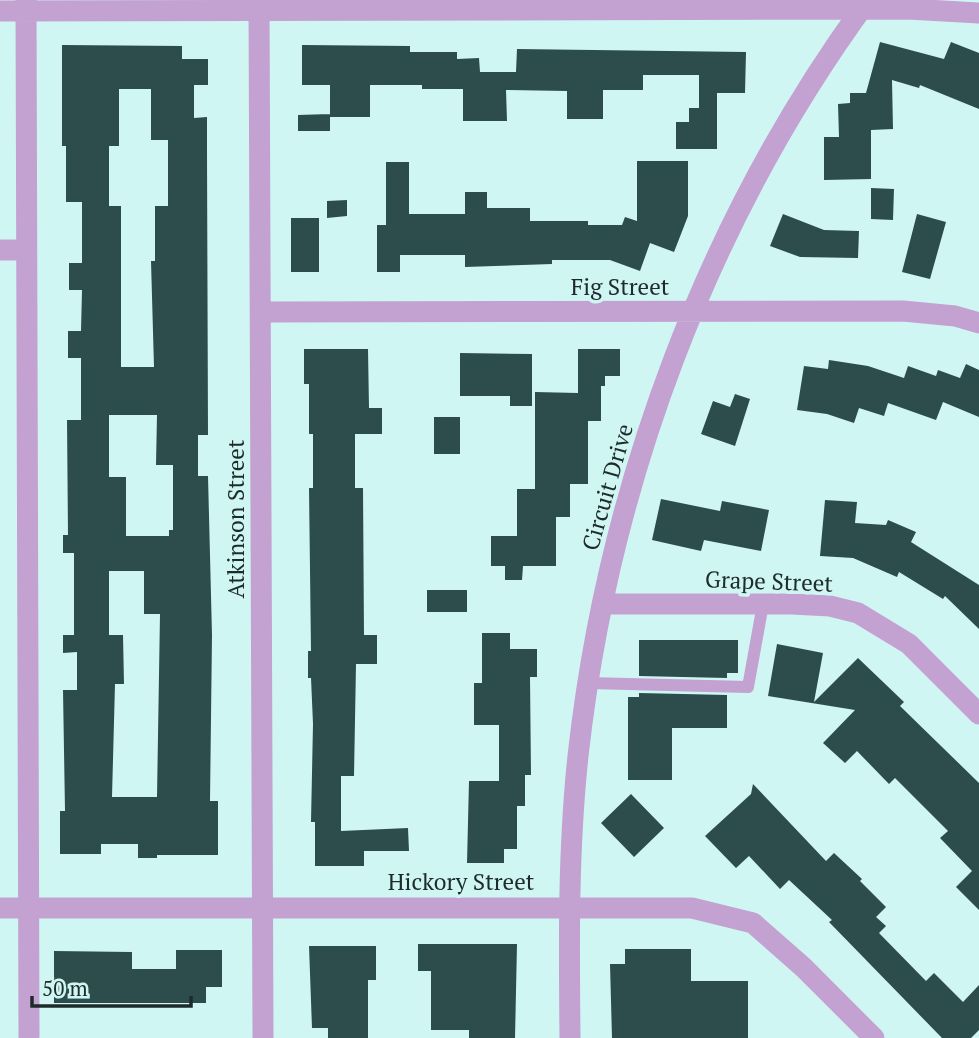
<svg xmlns="http://www.w3.org/2000/svg" width="979" height="1038" viewBox="0 0 979 1038" font-family="'PT Serif',serif">
	<rect width="100%" height="100%" fill="#d0f6f4"/>
	<!-- building -->
	<path fill="#2c4d4b" fill-rule="evenodd" d="M 880,42 L 944,59 L 951,42 L 979,53 L 979,109 L 920,85 L 919,88 L 892,80 L 893,129 L 871,130 L 871,179 L 824,180 L 824,137 L 839,137 L 838,104 L 850,103 L 850,93 L 866,93 Z
		M 62,45 L 182,46 L 182,59 L 208,59 L 208,85 L 194,85 L 194,118 L 207,117 L 207,153 L 208,435 L 198,435 L 198,476 L 208,476 L 212,635 L 210,801 L 218,801 L 218,855 L 157,855 L 157,858 L 138,858 L 138,844 L 101,844 L 101,854 L 60,854 L 60,811 L 65,811 L 63,690 L 77,690 L 77,652 L 63,653 L 63,635 L 74,635 L 74,553 L 63,553 L 63,535 L 68,535 L 67,420 L 81,420 L 81,358 L 68,358 L 68,331 L 81,331 L 82,290 L 69,290 L 69,263 L 82,263 L 82,202 L 66,202 L 66,146 L 62,146 ZM 119,89 L 151,89 L 151,140 L 168,140 L 168,206 L 155,206 L 155,261 L 151,261 L 154,367 L 121,367 L 121,206 L 109,206 L 109,146 L 119,146 ZM 109,415 L 157,415 L 156,465 L 173,465 L 173,530 L 169,530 L 169,536 L 126,536 L 126,477 L 109,477 ZM 109,571 L 144,571 L 144,614 L 160,614 L 157,797 L 112,797 L 115,684 L 124,684 L 123,635 L 109,635 Z
		M 302,45 L 410,46 L 410,52 L 457,52 L 457,59 L 479,58 L 480,72 L 516,72 L 517,49 L 746,52 L 745,93 L 717,93 L 717,149 L 676,149 L 676,122 L 689,122 L 689,108 L 699,108 L 699,75 L 643,75 L 643,90 L 603,90 L 603,119 L 567,119 L 567,91 L 506,90 L 507,121 L 463,121 L 463,89 L 422,89 L 422,85 L 370,85 L 370,117 L 330,117 L 330,85 L 302,85 Z
		M 330,114 L 330,131 L 298,131 L 298,115 Z
		M 637,161 L 688,161 L 688,216 L 674,252 L 650,243 L 640,271 L 610,260 L 552,260 L 552,264 L 465,267 L 465,255 L 400,255 L 400,272 L 377,272 L 377,225 L 386,225 L 386,162 L 409,162 L 409,214 L 465,214 L 465,192 L 487,192 L 487,208 L 530,208 L 530,221 L 588,221 L 588,225 L 622,225 L 625,217 L 637,221 Z
		M 871,188 L 894,189 L 893,220 L 871,219 Z
		M 347,200 L 347,216 L 327,218 L 327,201 Z
		M 783,214 L 824,230 L 859,231 L 858,258 L 800,257 L 770,246 Z
		M 917,214 L 946,222 L 930,279 L 902,272 Z
		M 291,218 L 319,218 L 319,272 L 291,272 Z
		M 304,349 L 368,349 L 369,408 L 382,408 L 382,434 L 355,434 L 355,488 L 363,488 L 364,635 L 377,635 L 377,664 L 356,664 L 354,776 L 341,776 L 341,831 L 408,828 L 409,851 L 364,851 L 364,866 L 315,866 L 315,822 L 311,822 L 313,724 L 311,678 L 308,678 L 308,651 L 311,651 L 309,488 L 313,488 L 313,434 L 309,434 L 309,384 L 304,384 Z
		M 578,349 L 620,349 L 620,376 L 605,376 L 605,386 L 601,386 L 601,421 L 588,421 L 588,484 L 570,484 L 570,517 L 556,517 L 556,566 L 523,566 L 522,580 L 505,580 L 505,566 L 491,566 L 491,536 L 517,536 L 517,489 L 535,489 L 535,392 L 578,393 Z
		M 460,353 L 532,354 L 532,406 L 510,406 L 510,396 L 460,396 Z
		M 829,360 L 868,366 L 904,378 L 908,366 L 936,376 L 938,370 L 960,378 L 966,364 L 979,370 L 979,417 L 943,402 L 936,420 L 888,403 L 884,416 L 859,408 L 854,423 L 827,414 L 797,410 L 804,366 L 828,369 Z
		M 735,394 L 750,399 L 735,446 L 701,434 L 713,401 L 730,407 Z
		M 434,417 L 460,417 L 460,454 L 434,454 Z
		M 661,499 L 720,511 L 722,501 L 769,510 L 761,551 L 704,540 L 701,551 L 652,540 Z
		M 825,500 L 857,502 L 855,523 L 886,525 L 888,520 L 916,532 L 911,542 L 979,585 L 979,629 L 945,596 L 943,599 L 899,572 L 897,577 L 853,558 L 820,556 Z
		M 427,590 L 467,590 L 467,612 L 427,612 Z
		M 482,633 L 510,633 L 510,649 L 537,649 L 537,677 L 530,677 L 531,775 L 525,775 L 525,806 L 517,806 L 517,849 L 504,849 L 504,863 L 467,863 L 469,781 L 499,781 L 499,725 L 474,725 L 474,683 L 482,683 Z
		M 639,640 L 738,640 L 738,673 L 727,673 L 727,678 L 639,676 Z
		M 777,644 L 823,653 L 814,702 L 858,658 L 904,702 L 900,706 L 979,783 L 979,910 L 956,887 L 972,871 L 940,838 L 948,831 L 895,778 L 889,784 L 857,751 L 845,763 L 823,743 L 855,710 L 768,696 Z
		M 639,693 L 727,695 L 727,728 L 672,728 L 672,780 L 628,780 L 628,697 L 639,697 Z
		M 753,784 L 826,861 L 834,853 L 862,879 L 860,881 L 886,907 L 876,917 L 886,926 L 879,933 L 926,981 L 934,973 L 963,1002 L 979,985 L 979,1030 L 971,1038 L 942,1038 L 829,922 L 832,920 L 789,880 L 780,889 L 749,856 L 736,868 L 705,836 L 751,794 Z
		M 631,794 L 664,828 L 634,857 L 601,823 Z
		M 418,944 L 517,944 L 515,1038 L 469,1038 L 469,1030 L 431,1030 L 431,971 L 418,971 Z
		M 309,946 L 376,946 L 376,980 L 368,980 L 368,1038 L 328,1038 L 328,1028 L 312,1028 Z
		M 625,949 L 691,949 L 691,981 L 748,981 L 748,1038 L 612,1038 L 610,964 L 625,964 Z
		M 176,950 L 222,950 L 222,987 L 206,987 L 206,1003 L 54,1003 L 54,951 L 132,952 L 132,969 L 176,969 Z"/>
	<g fill="none" stroke-linecap="round" stroke-linejoin="round">
		<!-- service -->
		<path stroke="#c3a1d1" stroke-width="12" d="M 588,683 L 748,687 L 763,604"/>
		<!-- minor -->
		<path stroke="#c3a1d1" stroke-width="21" d="M 26,0 L 29,1036
			M 0,11 L 908,9 L 979,13
			M 0,250 L 26,250
			M 261,312 L 903,311 L 955,316 L 979,323
			M 603,604 L 792,604 L 830,606 L 858,613 L 909,644 L 979,714
			M 0,908 L 692,908 L 753,923 L 803,967 L 874,1038
			M 570,1038 C 569,944 568,850 578,756 C 608,486 707,219 868,0"/>
		<!-- tertiary -->
		<path stroke="#c3a1d1" stroke-width="21" d="M 259,0 L 263,1038"/>
	</g>
	<g text-anchor="middle" dominant-baseline="central" stroke-width="7" stroke-linejoin="round" paint-order="stroke">
		<!-- street labels -->
		<g font-size="23" fill="#1d2b2a" stroke="#d0f6f4">
			<text x="620" y="286">Fig Street</text>
			<text transform="translate(607 487) rotate(-74)">Circuit Drive</text>
			<text transform="translate(235 519) rotate(-90)">Atkinson Street</text>
			<text transform="translate(769 581) rotate(2)">Grape Street</text>
			<text x="461" y="881">Hickory Street</text>
		</g>
	</g>
	<!-- scale -->
	<path d="M32 996v10h159v-10" fill="none" stroke="#1d2b2a" stroke-width="3.5"/>
	<text x="42" y="996" font-size="21" fill="#1d2b2a" stroke="#d0f6f4" stroke-width="5" paint-order="stroke">50 m</text>
</svg>
